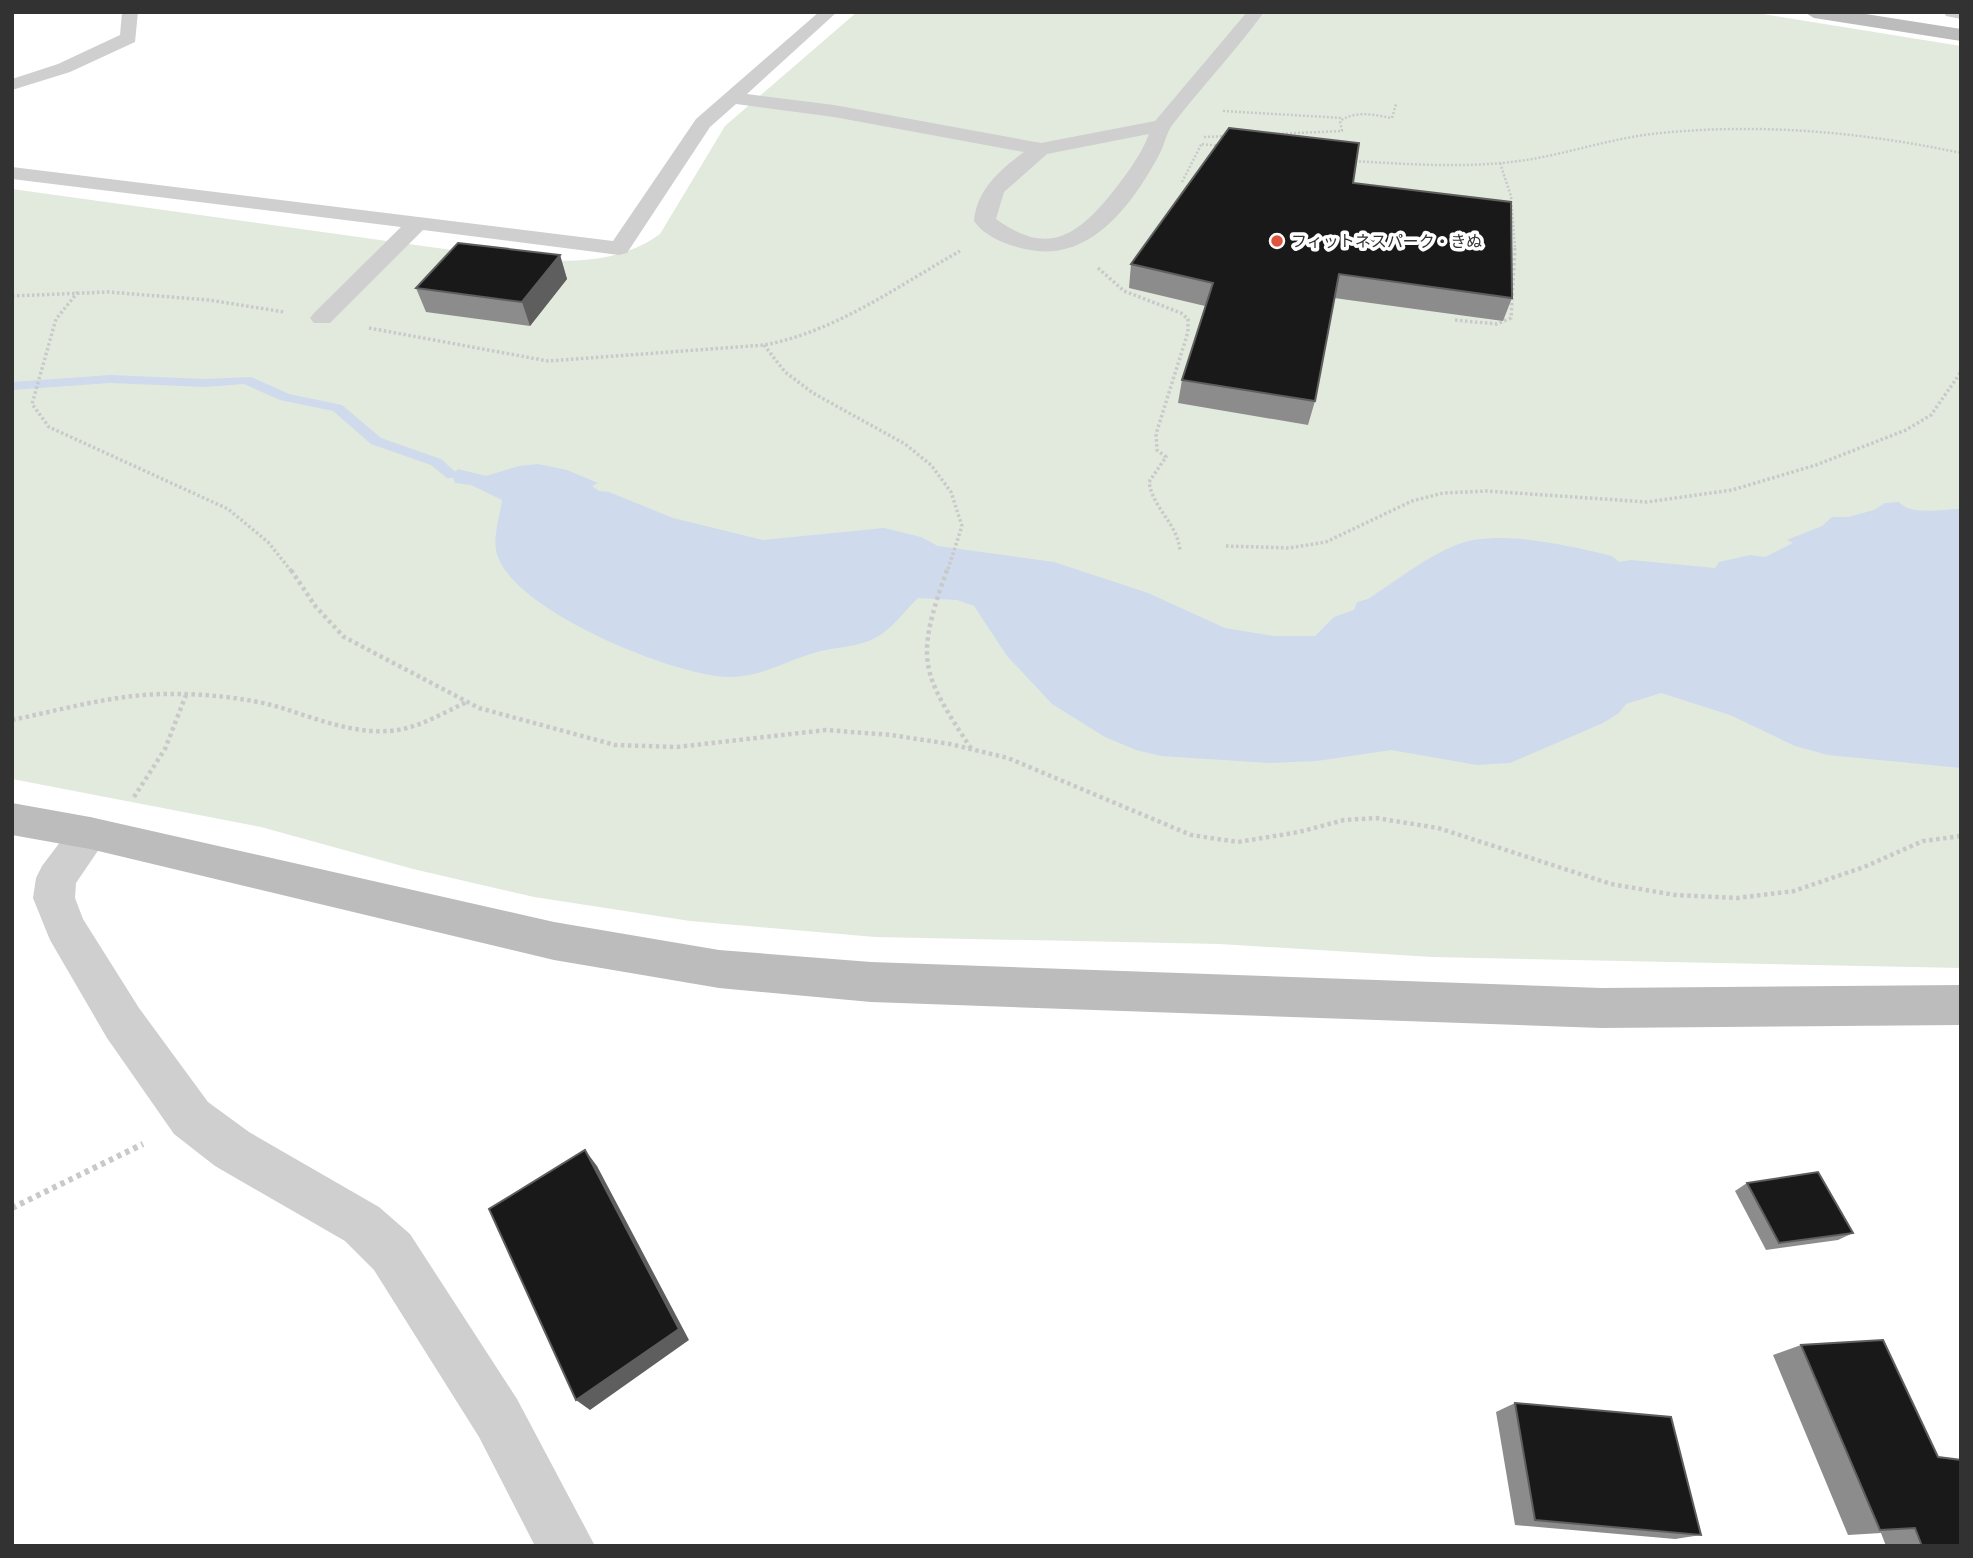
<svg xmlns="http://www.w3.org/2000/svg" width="1973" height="1558" viewBox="0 0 1973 1558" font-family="Cabin,'Noto Sans JP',sans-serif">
	<rect width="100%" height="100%" fill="#fff"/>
	<!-- green -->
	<path fill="#e2eade" d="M 857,12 L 1750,12 L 1961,46 L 1961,968 L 1432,957 L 1219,944 L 875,937 L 690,921 L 534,897 L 413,869 L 261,827 L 12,779 L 12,189 L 517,259 C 567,262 617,265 660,234 L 725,126 Z"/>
	<!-- water -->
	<path fill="#cfdaec" d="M 538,464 L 567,470 L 598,483 L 592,486 L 599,491 L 609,492 L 673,518 L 763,540 L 884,528 L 921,537 L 938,546 L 1054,562 L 1148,593 L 1225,628 L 1273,636 L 1315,636 L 1334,617 L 1354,610 L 1357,602 L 1368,599 C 1396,581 1424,558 1456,545 C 1498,528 1570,546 1612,556 L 1619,562 L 1631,560 L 1715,568 L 1719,562 L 1750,555 L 1765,557 L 1793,543 L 1787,540 L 1822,526 L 1832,517 L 1848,517 L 1874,510 L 1885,503 L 1899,502 C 1911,516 1942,509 1959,509 L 1961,768 L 1828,755 L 1795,746 L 1730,715 L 1661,693 L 1626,704 L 1619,713 L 1603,723 L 1510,763 L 1477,765 L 1391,750 L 1317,761 L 1269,763 L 1161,756 L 1136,750 L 1105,737 L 1052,704 L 1007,656 L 974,606 L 957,600 L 918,598 C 902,613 893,630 871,640 C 853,648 833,647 814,653 C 786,661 758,678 728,677 C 672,675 518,612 498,557 C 491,540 500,517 502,500 L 471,485 L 455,483 L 452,475 L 458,469 L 486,476 L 519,466 Z"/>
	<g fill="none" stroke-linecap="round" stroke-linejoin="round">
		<!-- stream -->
		<path fill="#cfdaec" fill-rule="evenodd" d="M 110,375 L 205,379 L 251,377 L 289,394 L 342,405 L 381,438 L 441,459 L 459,475 L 457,478 L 447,478 L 431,465 L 371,444 L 333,411 L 280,400 L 244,384 L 205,387 L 110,383 L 12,390 L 12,382 Z"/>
		<!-- path-far3 -->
		<path stroke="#c9c9c9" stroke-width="2.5" stroke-dasharray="2 2" stroke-linecap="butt" d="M 1223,111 L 1343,118
			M 1274,134 L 1342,131 L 1340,121 C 1356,110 1374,115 1392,118 L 1396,104
			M 1204,137 L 1227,136
			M 1202,144 L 1220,146
			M 1351,161 C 1409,164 1468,169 1526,160 C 1571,153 1615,137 1661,133 C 1762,123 1862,132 1961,153
			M 1500,163 L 1511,196 L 1515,248
			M 1182,182 L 1202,143"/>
		<!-- path-far2 -->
		<path stroke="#c9c9c9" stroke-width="3.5" stroke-dasharray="2.5 2.5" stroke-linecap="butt" d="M 1098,268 L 1124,291 L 1181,313 L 1188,319 L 1188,332 L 1156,434 L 1157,450 L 1166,457 L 1149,482 C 1153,509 1178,524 1180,551
			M 78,292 L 56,319 L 32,404 L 49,427 L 228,509 L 268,542 L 292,572
			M 12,296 L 108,292 L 209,300 L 284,312
			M 1455,320 L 1497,324 L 1511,318 L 1515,246
			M 369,328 L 548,361 L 764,345 C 835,332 898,286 960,251
			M 764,345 L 785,372 L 813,393 L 905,444 L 931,465 L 951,492 L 962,526 L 947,572
			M 1226,546 L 1289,548 L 1326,542 L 1412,501 L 1443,493 L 1487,491 L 1647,502 L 1732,490 L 1816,465 L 1906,430 L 1931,415 L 1961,372"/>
		<!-- path-far1 -->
		<path stroke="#c9c9c9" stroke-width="4.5" stroke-dasharray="3.5 3.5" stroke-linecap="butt" d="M 291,570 L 316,607 L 344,637 L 479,708 L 615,745 L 677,747 L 826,730 L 891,735 L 950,744 L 1008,758 L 1191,835 L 1238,842 L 1299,832 L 1344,820 L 1376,818 L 1438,828 L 1611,884 L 1675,895 L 1737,898 L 1794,891 L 1864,867 L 1923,841 L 1961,836
			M 947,570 C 915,660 920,671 972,750
			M 12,720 C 65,709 119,693 174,694 C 209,694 246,698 279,707 C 317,719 358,736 398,730 C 422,726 445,712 467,702
			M 134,797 L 165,749 L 186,695"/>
		<!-- path -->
		<path stroke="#c9c9c9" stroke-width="6" stroke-dasharray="4.5 4.5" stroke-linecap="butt" d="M 12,1208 L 143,1144"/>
		<!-- lane -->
		<path fill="#cfcfcf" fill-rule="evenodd" d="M 122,12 L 138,12 L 135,42 L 70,72 L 12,90 L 12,79 L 58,64 L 120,35 Z
			M 819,12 L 837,12 L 747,94 L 834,105 L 1041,143 L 1155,121 L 1247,12 L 1264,12 C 1236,51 1202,86 1173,124 C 1166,133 1164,147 1158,157 C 1130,208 1088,264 1025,249 C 1007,245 985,237 974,221 C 977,189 1000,170 1024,152 L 834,117 L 736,104 L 710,127 L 627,253 L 619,255 L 423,230 L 330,323 L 314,323 L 310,318 L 314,313 L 401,227 L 12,179 L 12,167 L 613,241 L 696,119 ZM 1149,134 C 1140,157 1126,175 1111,194 C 1076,237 1047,256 996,219 L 1004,192 L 1047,154 Z
			M 1944,12 L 1961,12 L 1961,19 L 1946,16 Z"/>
		<!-- street -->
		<path fill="#cfcfcf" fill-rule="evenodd" d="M 90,817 L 104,821 L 110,833 L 76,883 L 75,898 L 83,919 L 139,1008 L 208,1102 L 249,1132 L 379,1207 L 410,1234 L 517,1399 L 595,1546 L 535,1546 L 479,1437 L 374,1270 L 345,1241 L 215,1166 L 174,1134 L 107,1038 L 50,940 L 33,898 L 36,878 L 42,866 L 76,821 Z"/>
		<!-- secondary -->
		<path fill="#bcbcbc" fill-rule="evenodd" d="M 1804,12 L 1853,12 L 1961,29 L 1961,41 L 1814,18 Z
			M 12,803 L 90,817 L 554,922 L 719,950 L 871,962 L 1601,988 L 1961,985 L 1961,1025 L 1601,1028 L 871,1002 L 719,988 L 554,960 L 90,849 L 12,835 Z"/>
	</g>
	<!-- wall -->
	<path fill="#8c8c8c" d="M 1353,183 L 1512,298 L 1503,321 L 1334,298 L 1315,401 L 1308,425 L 1178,403 L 1182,380 L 1205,306 L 1129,288 L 1131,264 Z
		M 560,255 L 567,279 L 530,326 L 426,312 L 416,288 Z
		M 1747,1183 L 1853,1233 L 1838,1240 L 1766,1250 L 1735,1191 Z
		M 1801,1345 L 1938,1457 L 1961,1546 L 1886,1546 L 1881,1533 L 1848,1535 L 1773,1355 Z
		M 1515,1403 L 1701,1535 L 1675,1539 L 1515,1525 L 1496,1412 Z"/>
	<!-- shaded-wall -->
	<path fill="#5e5e5e" d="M 560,255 L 567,279 L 530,326 L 522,302 Z
		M 585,1150 L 597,1166 L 689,1340 L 590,1410 L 576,1400 Z"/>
	<!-- building -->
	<path fill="#191919" stroke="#5e5e5e" stroke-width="2" d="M 1229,128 L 1359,143 L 1353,183 L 1511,202 L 1512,298 L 1339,274 L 1315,401 L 1182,380 L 1213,283 L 1131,264 Z
		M 458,243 L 560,255 L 522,302 L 416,288 Z
		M 585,1150 L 679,1329 L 576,1400 L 489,1209 Z
		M 1818,1172 L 1853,1233 L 1779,1243 L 1747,1183 Z
		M 1883,1340 L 1938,1457 L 1961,1460 L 1961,1546 L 1922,1546 L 1915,1528 L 1880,1530 L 1801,1345 Z
		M 1515,1403 L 1671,1417 L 1701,1535 L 1535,1520 Z"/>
	<!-- markers -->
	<circle fill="#de553f" stroke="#fff" stroke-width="2.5" cx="1277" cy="241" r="7"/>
	<g text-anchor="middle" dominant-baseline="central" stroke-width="7" stroke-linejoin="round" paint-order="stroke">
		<!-- far-poi labels -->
		<g font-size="16" fill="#323232" stroke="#fff" text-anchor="start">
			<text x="1291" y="241">フィットネスパーク・きぬ</text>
		</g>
	</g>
	<!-- border -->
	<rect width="1973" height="1558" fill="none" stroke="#323232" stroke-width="28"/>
</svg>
